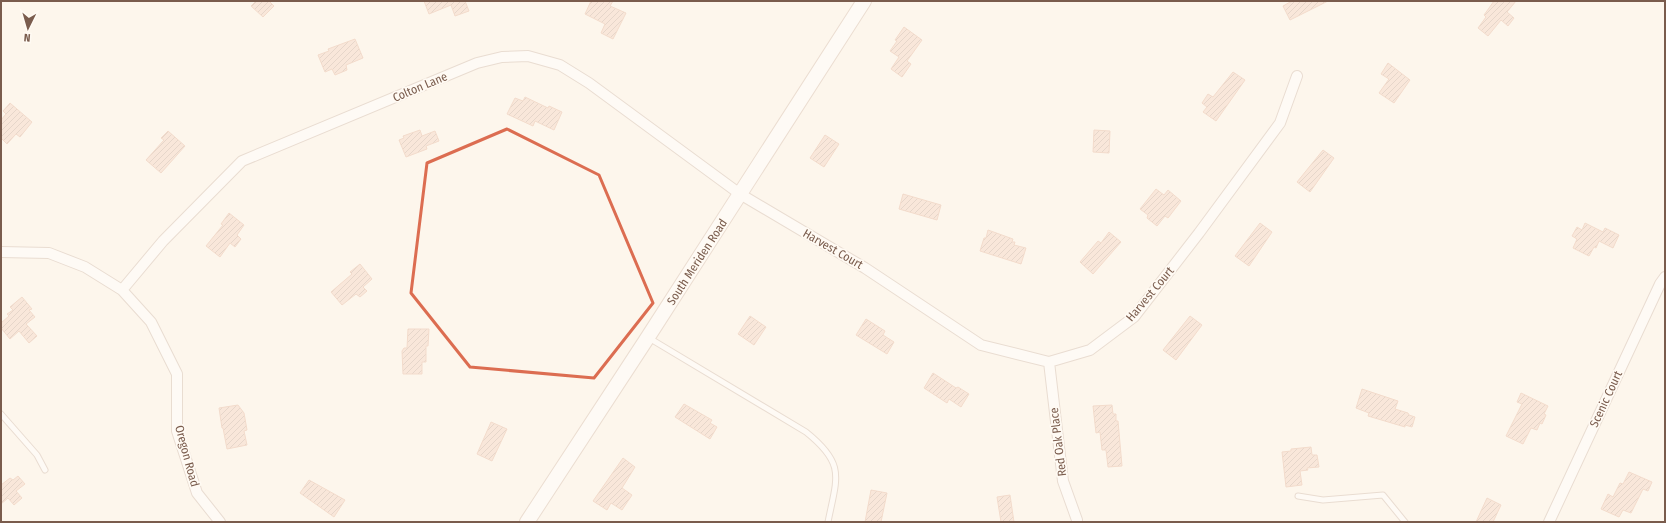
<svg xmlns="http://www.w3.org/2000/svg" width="1666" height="523" viewBox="0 0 1666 523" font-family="'Fira Sans Condensed',sans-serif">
	<defs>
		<pattern id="building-hatch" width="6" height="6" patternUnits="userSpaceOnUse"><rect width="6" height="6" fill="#f3d5c3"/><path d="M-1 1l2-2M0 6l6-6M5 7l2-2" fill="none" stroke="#cab0a1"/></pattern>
	</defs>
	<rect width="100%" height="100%" fill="#fdf6ec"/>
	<!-- building -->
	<path fill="url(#building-hatch)" stroke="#e6bba3" d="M 256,1 L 269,1 L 274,6 L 263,17 L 251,6 Z
		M 424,1 L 465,1 L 469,11 L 455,16 L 451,5 L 429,14 Z
		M 591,1 L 613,1 L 610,6 L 626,13 L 613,39 L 601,33 L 605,24 L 585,14 Z
		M 1292,1 L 1328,1 L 1290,20 L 1283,6 Z
		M 1494,1 L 1516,1 L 1507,12 L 1514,18 L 1508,26 L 1501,20 L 1488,36 L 1478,28 L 1486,17 L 1484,15 Z
		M 904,27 L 922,40 L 907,61 L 911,64 L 902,77 L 891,69 L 899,57 L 890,51 L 897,41 L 895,40 Z
		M 355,39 L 363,58 L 346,65 L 347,70 L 335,75 L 332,69 L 325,72 L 318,55 L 329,51 L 328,49 Z
		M 1388,63 L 1410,80 L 1394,103 L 1379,93 L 1389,79 L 1381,74 Z
		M 1233,72 L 1245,80 L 1216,121 L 1203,112 L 1207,107 L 1202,103 L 1208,94 L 1213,97 Z
		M 525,97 L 548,108 L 549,106 L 562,112 L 554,130 L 535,121 L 533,126 L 507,114 L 515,98 L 523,101 Z
		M 10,103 L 32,122 L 20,137 L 16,134 L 7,144 L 1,138 L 1,120 L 6,114 L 3,111 Z
		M 420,130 L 422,136 L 435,131 L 439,141 L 426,146 L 427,149 L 406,157 L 399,140 L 404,138 L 403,136 Z
		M 1094,130 L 1110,131 L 1109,153 L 1093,152 Z
		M 168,131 L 185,146 L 161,173 L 146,160 L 164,140 L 161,138 Z
		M 825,135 L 839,144 L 824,167 L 810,158 Z
		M 1323,150 L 1334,158 L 1310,192 L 1297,182 Z
		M 1156,189 L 1164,195 L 1168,190 L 1181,201 L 1168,218 L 1165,216 L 1157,226 L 1147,218 L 1148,215 L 1140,209 Z
		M 903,194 L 941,205 L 937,220 L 899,209 Z
		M 229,213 L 244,225 L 237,235 L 241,239 L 235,247 L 230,243 L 220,257 L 206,246 L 223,225 L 221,224 Z
		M 1260,223 L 1272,232 L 1249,266 L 1235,256 Z
		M 1585,223 L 1603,232 L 1605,228 L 1619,235 L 1613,248 L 1599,241 L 1596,248 L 1594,247 L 1589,256 L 1573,248 L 1577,239 L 1572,236 L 1577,227 L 1582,230 Z
		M 988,230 L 1013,239 L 1012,242 L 1015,242 L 1014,245 L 1026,248 L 1021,264 L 980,251 L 984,238 L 986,238 Z
		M 1109,232 L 1121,242 L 1093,274 L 1080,262 L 1098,241 L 1101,243 Z
		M 360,264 L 372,279 L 363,287 L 367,291 L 360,297 L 356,294 L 342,305 L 331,292 L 352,274 L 350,272 Z
		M 22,297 L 32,309 L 29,310 L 35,317 L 26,324 L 37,336 L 29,343 L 19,331 L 10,339 L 1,328 L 1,323 L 9,316 L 7,314 L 13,310 L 10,307 Z
		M 750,316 L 766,327 L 754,345 L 738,334 Z
		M 1190,316 L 1202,325 L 1176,360 L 1163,350 Z
		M 866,319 L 885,331 L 883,335 L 894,342 L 887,354 L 856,335 Z
		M 408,329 L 429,329 L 428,346 L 426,346 L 426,362 L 422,362 L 422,374 L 403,374 L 402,351 L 404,348 L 407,348 Z
		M 933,373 L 956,388 L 958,387 L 969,394 L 961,407 L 949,399 L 947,403 L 924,388 Z
		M 1362,389 L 1398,401 L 1395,409 L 1408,413 L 1409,415 L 1415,417 L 1412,427 L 1405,425 L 1405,427 L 1368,416 L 1369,413 L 1356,408 Z
		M 1521,393 L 1548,406 L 1544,414 L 1546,415 L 1542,424 L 1540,423 L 1537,430 L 1531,428 L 1523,444 L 1506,436 L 1522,404 L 1517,402 Z
		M 684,404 L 712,420 L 710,423 L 717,427 L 710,439 L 675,417 Z
		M 238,405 L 244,413 L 247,430 L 244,431 L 247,445 L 227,449 L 223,428 L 222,428 L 219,408 Z
		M 1112,405 L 1113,414 L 1116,414 L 1116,421 L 1118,421 L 1122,466 L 1108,467 L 1106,450 L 1102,450 L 1100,432 L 1096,433 L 1093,406 Z
		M 491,422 L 507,429 L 492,461 L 477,454 Z
		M 1311,447 L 1312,455 L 1317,455 L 1319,467 L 1307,468 L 1308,470 L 1300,471 L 1302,485 L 1286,487 L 1282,452 L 1291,451 L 1291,449 Z
		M 623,458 L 635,467 L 622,488 L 632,495 L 622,510 L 611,503 L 607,510 L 593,501 Z
		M 1629,472 L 1652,482 L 1648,491 L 1643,489 L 1631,513 L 1623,510 L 1619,517 L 1601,509 L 1608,494 L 1613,497 L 1620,483 L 1623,484 Z
		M 18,476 L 25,484 L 16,491 L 22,498 L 14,505 L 8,498 L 1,504 L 1,485 L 10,478 L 13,480 Z
		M 309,480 L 345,500 L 334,517 L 300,493 Z
		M 871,490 L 887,493 L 881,522 L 865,522 Z
		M 1010,495 L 1014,522 L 1001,522 L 997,497 Z
		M 1487,498 L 1501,505 L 1493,522 L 1476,522 Z"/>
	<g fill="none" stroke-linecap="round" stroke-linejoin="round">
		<defs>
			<path id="service" d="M 649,338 L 806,432 C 846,464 837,477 828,522
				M 1,414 L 37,455 L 45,470
				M 1298,496 L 1323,500 L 1383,495 L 1405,522"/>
			<path id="minor" d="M 1,252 L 49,253 L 85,267 L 122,290 L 151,322 L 177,374 L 177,431 L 197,493 L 220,522
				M 122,290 L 163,241 L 242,161 L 477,63 L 502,57 L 528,56 L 560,65 L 589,83 L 740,194 L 865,268 L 981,345 L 1049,362 L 1090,350 L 1134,317 L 1199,233 L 1280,123 L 1297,76
				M 1049,362 L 1063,481 L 1077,520
				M 1549,522 L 1660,284 L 1665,277"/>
			<path id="secondary" d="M 527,522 L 648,337 L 864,1"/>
		</defs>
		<!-- service casing -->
		<use href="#service" stroke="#d1beb0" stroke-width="7"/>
		<!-- minor casing -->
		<use href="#minor" stroke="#d1beb0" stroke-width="12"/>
		<!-- secondary casing -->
		<use href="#secondary" stroke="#d6c0b0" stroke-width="16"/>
		<!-- service -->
		<use href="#service" stroke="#fff" stroke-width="5"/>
		<!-- minor -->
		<use href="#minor" stroke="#fff" stroke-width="10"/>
		<!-- secondary -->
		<use href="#secondary" stroke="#fff" stroke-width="14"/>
	</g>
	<!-- marked area -->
	<path d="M0 0H1666V523H0ZM 507,129 L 599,175 L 653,303 L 594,378 L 470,367 L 411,293 L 427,163 Z" fill="#fdf6ec" fill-opacity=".55" fill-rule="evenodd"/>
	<path fill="none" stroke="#dc6d51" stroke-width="3" stroke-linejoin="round" d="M 507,129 L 599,175 L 653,303 L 594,378 L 470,367 L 411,293 L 427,163 Z"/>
	<g text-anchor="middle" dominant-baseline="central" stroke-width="3.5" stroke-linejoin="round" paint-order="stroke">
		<!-- street labels -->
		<g font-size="12" fill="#7a5c4d" stroke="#fffaf3">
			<text transform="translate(420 87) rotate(-23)">Colton Lane</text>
			<text transform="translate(833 249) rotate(30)">Harvest Court</text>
			<text transform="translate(697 262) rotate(-57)">South Meriden Road</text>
			<text transform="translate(1150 294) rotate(-50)">Harvest Court</text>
			<text transform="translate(1606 399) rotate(-65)">Scenic Court</text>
			<text transform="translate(1058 442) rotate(-97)">Red Oak Place</text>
			<text transform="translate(187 456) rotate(75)">Oregon Road</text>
		</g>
	</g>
	<!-- border -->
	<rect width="1666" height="523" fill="none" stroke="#7a5c4d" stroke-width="4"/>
	<!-- north arrow -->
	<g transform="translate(28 28) rotate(185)" stroke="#fffaf3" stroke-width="3" paint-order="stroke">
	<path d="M0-3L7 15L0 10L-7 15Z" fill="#7a5c4d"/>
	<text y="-6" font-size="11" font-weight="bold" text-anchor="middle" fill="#7a5c4d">N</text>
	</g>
</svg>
